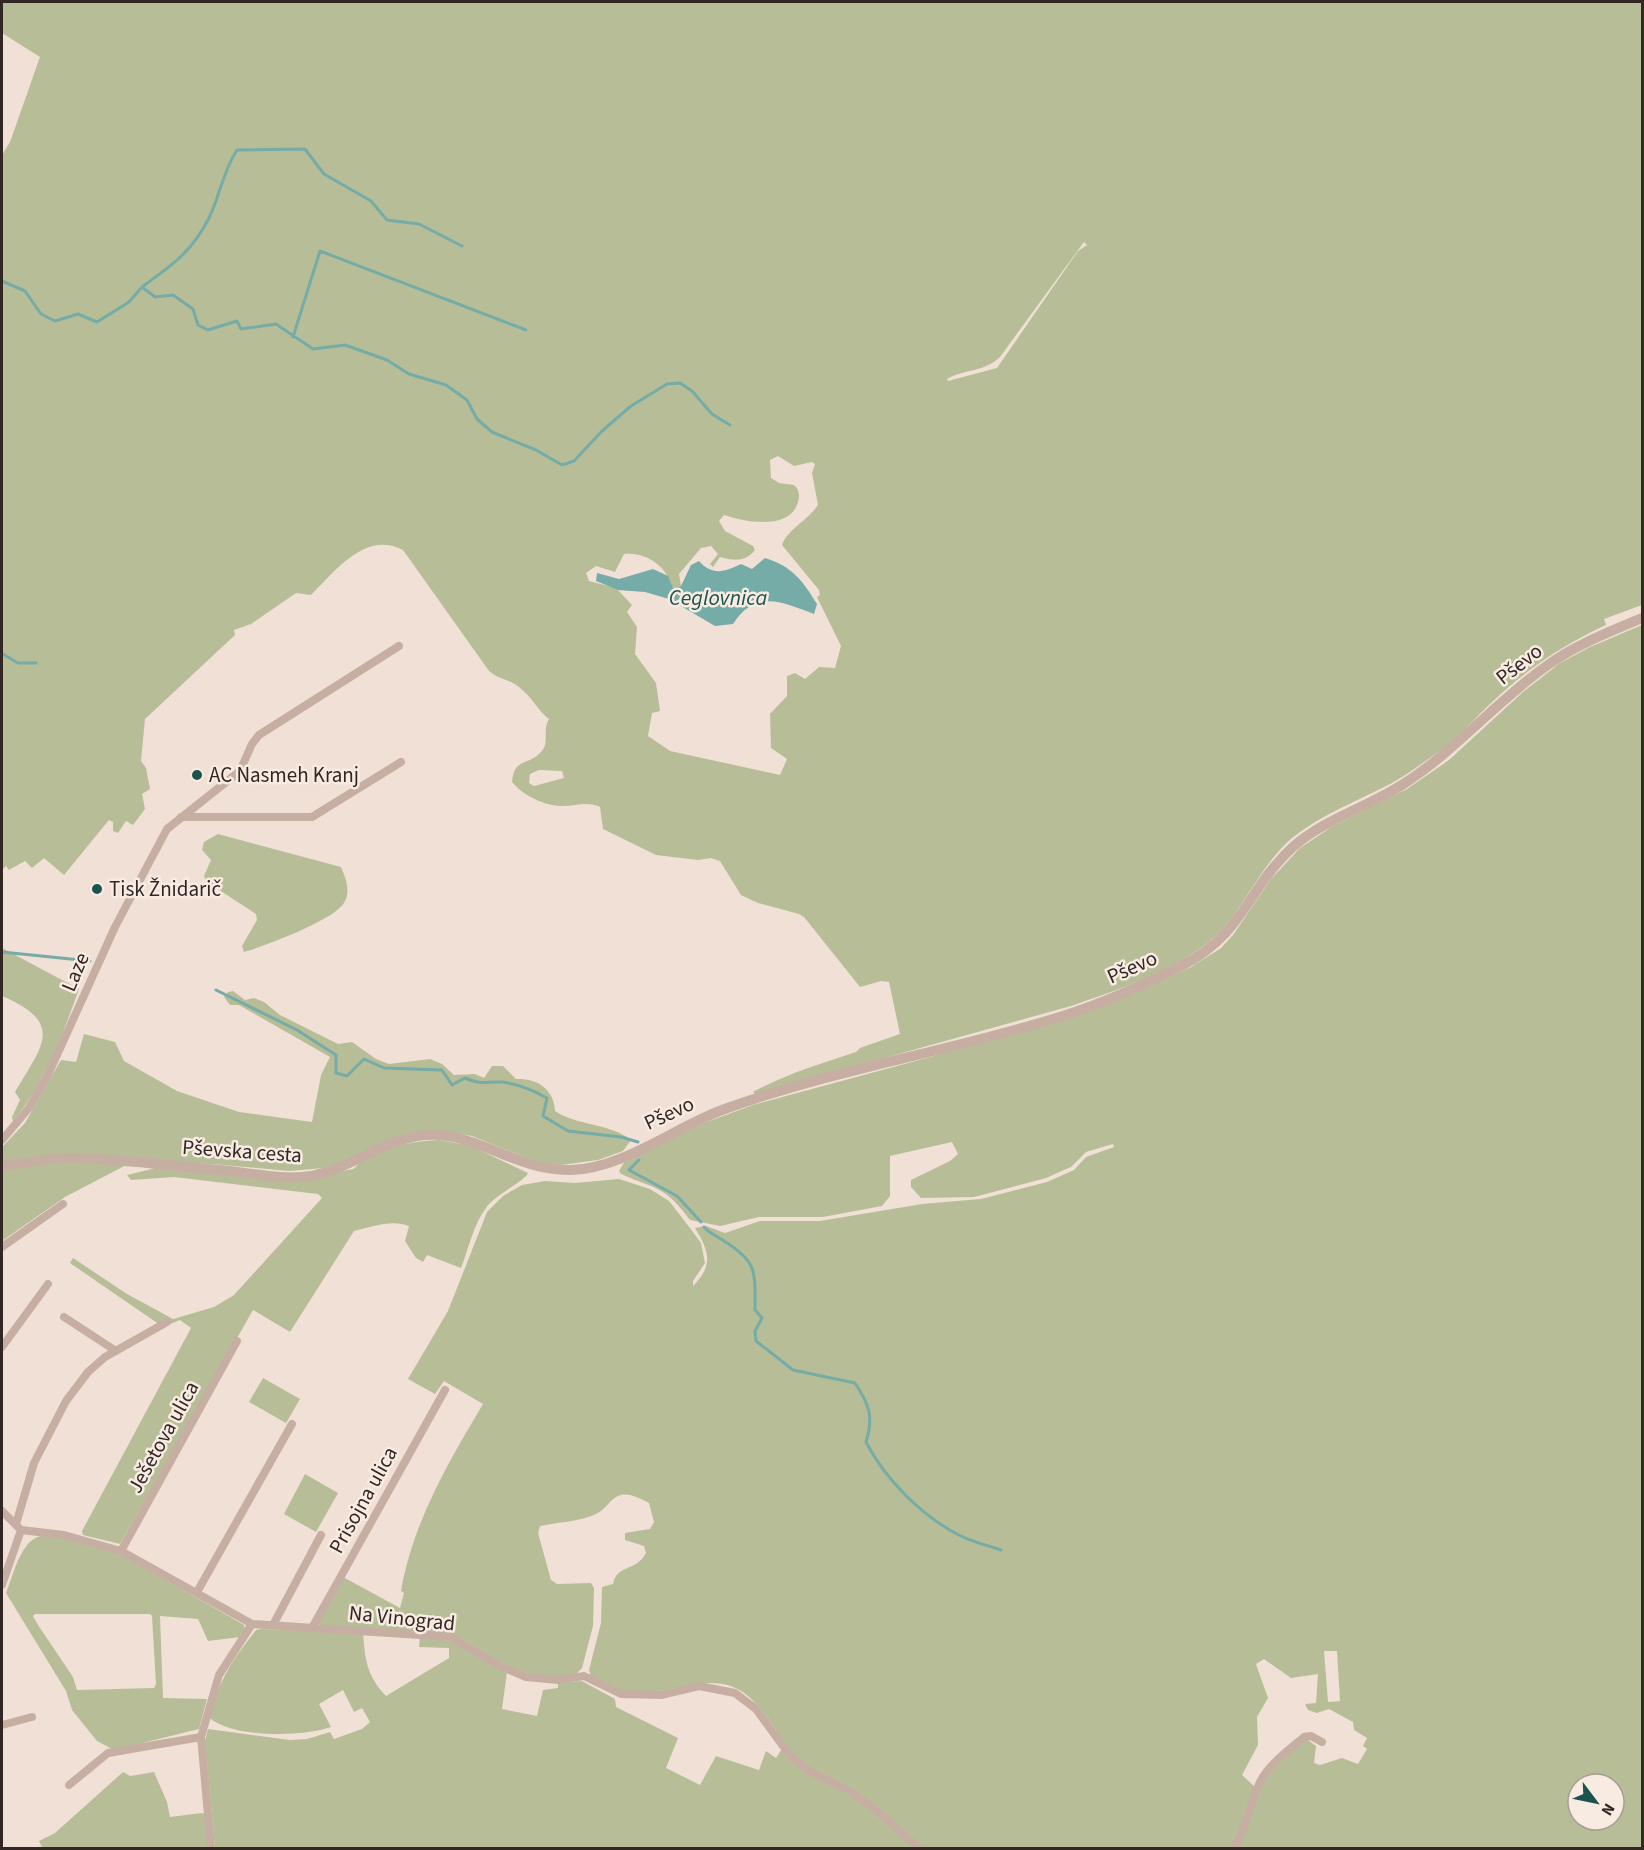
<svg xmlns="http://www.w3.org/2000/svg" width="1644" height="1850" viewBox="0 0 1644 1850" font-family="'Source Sans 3',sans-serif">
	<rect width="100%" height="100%" fill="#f0e0d6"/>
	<!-- green -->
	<path fill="#b7be97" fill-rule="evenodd" d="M 2,2 L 1642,2 L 1642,605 L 1604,619 L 1606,625 C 1564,644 1524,671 1490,704 C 1474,719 1459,737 1441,750 C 1425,761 1408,774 1392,783 C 1358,801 1322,814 1292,838 C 1264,862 1249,897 1226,925 C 1192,966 1120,989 1071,1006 L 755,1094 L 753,1092 C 786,1074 820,1064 856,1052 L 860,1048 L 900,1034 L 889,982 L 881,981 L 860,987 L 804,917 L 799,914 L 758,903 L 741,895 L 720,861 L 711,858 L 698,860 L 656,855 L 603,829 L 600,807 C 588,801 576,806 563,806 C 544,806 524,796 512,782 C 514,757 529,766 541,752 C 550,743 542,730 549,719 C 538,711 533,698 519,687 C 510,679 499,680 489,671 L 403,550 C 366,530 335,571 311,595 L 296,593 L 251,624 L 234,630 L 235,635 L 145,719 L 141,761 L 146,768 L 150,789 L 142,794 L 145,809 L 133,825 L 126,821 L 118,833 L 113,831 L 113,822 L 109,820 L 64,875 L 44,858 L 32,868 L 25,861 L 9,870 L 6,866 L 2,870 L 2,155 L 10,142 L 40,57 L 2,33 ZM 1084,242 L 1087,245 L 1078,251 L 997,368 L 948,381 L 947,379 C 964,369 985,372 1000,357 ZM 778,456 L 794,466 L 812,462 L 815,464 L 812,473 L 818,505 C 808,520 787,530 782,545 L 819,590 L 820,595 L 817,597 L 841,646 L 835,668 L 819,667 L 805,679 L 795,673 L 787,676 L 787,696 L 770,714 L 771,748 L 787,759 L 780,775 L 670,751 L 648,736 L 652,713 L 660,711 L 656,683 L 635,654 L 637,627 L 627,612 L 632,605 L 616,588 L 589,581 L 586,573 L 596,566 L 615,572 L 624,554 C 646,551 668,567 672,588 L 681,586 L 679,574 L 701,548 L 711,546 L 718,554 L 710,564 L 713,567 L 720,557 C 734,561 746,562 755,550 L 753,546 L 725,531 L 719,521 L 724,515 C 745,522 790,531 798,502 C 800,495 799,489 794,485 L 779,483 L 771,478 L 770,460 ZM 539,770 L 562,771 L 564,778 L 534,786 L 529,783 L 530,774 Z
		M 1642,625 L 1642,1848 L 1237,1848 L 1259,1790 L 1273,1768 L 1305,1740 L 1308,1740 L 1316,1746 L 1314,1763 L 1320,1765 L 1342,1758 L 1358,1764 L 1367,1749 L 1363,1746 L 1367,1738 L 1354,1730 L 1353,1722 L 1329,1709 L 1317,1713 L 1308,1710 L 1305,1704 L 1316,1703 L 1318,1674 L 1291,1678 L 1264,1659 L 1256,1664 L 1268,1698 L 1257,1717 L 1258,1745 L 1242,1775 L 1255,1787 L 1248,1812 L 1232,1848 L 215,1848 L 205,1741 L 208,1729 L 290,1740 L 307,1739 L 330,1732 L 334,1739 L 362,1729 L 370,1722 L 362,1708 L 354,1712 L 343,1690 L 319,1704 L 331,1727 C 304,1737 231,1738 210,1718 C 219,1679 232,1661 256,1630 L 261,1629 L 363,1633 C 365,1660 367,1676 386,1696 L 449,1658 L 449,1648 L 419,1647 L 420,1636 L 451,1641 L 507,1672 L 502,1709 L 537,1716 L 543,1690 L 558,1688 L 558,1683 L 582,1681 L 615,1699 L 616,1707 L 678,1738 L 666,1768 L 700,1785 L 716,1756 L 759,1770 L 766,1751 L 776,1758 L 785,1744 C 774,1727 763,1709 748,1696 C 710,1664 662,1703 621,1691 C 611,1688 601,1681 591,1676 L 589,1670 L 601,1623 L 602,1587 L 613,1584 C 617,1564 636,1572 646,1553 L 644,1546 L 625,1540 L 625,1533 L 650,1529 L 654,1522 L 649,1503 C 641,1499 630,1493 621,1495 C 611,1497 606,1510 596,1514 C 578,1522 559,1522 540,1526 L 538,1533 L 551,1580 L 557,1584 L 591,1583 L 594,1588 L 593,1626 L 582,1668 L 577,1673 L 562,1677 L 529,1674 L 502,1663 L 460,1638 L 320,1625 L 318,1622 L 343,1577 L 400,1608 L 404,1593 L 401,1591 C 413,1522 448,1463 483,1404 L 444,1381 L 435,1394 L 408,1379 L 448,1311 L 487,1212 L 503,1196 L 522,1185 L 545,1181 L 575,1183 L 619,1179 L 650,1189 L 669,1201 L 690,1228 L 701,1243 L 705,1263 L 693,1281 L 693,1286 C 714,1265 709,1251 695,1228 L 706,1226 L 725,1233 L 760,1221 L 820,1221 L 922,1204 L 981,1199 L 1047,1182 L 1074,1170 L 1086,1157 L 1114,1147 L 1113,1144 L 1086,1152 L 1071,1167 L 1046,1178 L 974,1197 L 921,1198 L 911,1187 L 911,1180 L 950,1161 L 958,1154 L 952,1142 L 890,1156 L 890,1196 L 882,1206 L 823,1217 L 759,1217 L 720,1226 L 690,1220 C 664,1185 657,1190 621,1174 L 619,1171 L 625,1161 L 704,1123 L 753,1105 L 934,1056 L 1150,986 L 1191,967 L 1221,948 L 1233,935 L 1271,879 L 1300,848 L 1333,826 L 1407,789 L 1449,760 L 1523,692 L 1560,663 L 1590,647 ZM 1324,1651 L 1337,1651 L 1340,1701 L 1328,1702 ZM 1578,1784 L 1614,1784 L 1614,1820 L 1578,1820 Z
		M 218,834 L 341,867 C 346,879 351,891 344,903 C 334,920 265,946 244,952 L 242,946 L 257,920 L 256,914 L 207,882 L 204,876 L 211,860 L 202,850 L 204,842 Z
		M 2,948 L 79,989 C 63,1034 44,1086 13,1121 L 12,1117 L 20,1100 L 15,1092 C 43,1045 65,1023 2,996 Z
		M 233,991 L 245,1000 L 254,998 L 264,1002 L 280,1015 L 338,1044 L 352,1042 L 376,1059 L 389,1064 L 430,1059 L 442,1064 L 454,1075 L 475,1074 L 484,1078 L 492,1066 L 503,1066 L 516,1079 C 536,1078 554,1088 555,1111 C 577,1126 610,1123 631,1140 L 623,1151 L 598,1160 L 561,1165 L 541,1164 L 472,1136 L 437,1130 L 324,1168 L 289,1171 L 213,1164 L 132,1162 L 65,1197 L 2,1241 L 2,1147 L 25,1123 L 61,1060 L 76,1062 L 84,1034 L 115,1042 L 124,1061 L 177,1091 L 239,1112 L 312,1122 L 321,1075 L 330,1057 L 239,1005 L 230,1005 L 224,997 L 228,992 Z
		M 439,1140 L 471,1146 L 528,1173 C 525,1181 495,1195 486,1208 C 473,1225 469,1248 461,1268 L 427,1255 L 423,1262 L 416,1258 L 405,1241 L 409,1226 C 391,1219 372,1227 354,1231 L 290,1332 L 253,1310 L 120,1544 L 83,1535 L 82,1531 L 191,1328 L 180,1320 L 163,1327 L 70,1263 L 73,1258 L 127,1294 L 173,1319 L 214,1307 L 234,1295 L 322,1198 L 318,1194 L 174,1177 L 131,1180 L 127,1175 L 156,1168 L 288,1181 L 353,1169 C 356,1167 357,1165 359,1163 C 377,1147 416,1141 439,1140 Z
		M 263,1378 L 300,1399 L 286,1423 L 249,1402 Z
		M 305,1474 L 338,1493 L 316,1532 L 284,1514 Z
		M 41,1536 L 63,1537 L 122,1555 L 244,1625 L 245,1630 L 240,1637 L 208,1641 L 198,1619 L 160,1616 L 163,1698 L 207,1699 L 199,1729 L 114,1750 L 97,1741 L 72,1710 L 66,1691 L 6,1593 C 14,1573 21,1540 41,1536 ZM 35,1614 L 150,1614 L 152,1616 L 156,1684 L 154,1688 L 77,1690 L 73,1677 L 38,1625 L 33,1616 Z
		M 123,1772 L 130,1776 L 154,1772 L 167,1802 L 170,1817 L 202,1813 L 207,1815 L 209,1848 L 42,1847 L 39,1841 L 55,1833 Z"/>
	<!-- water -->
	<path fill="#76aca7" d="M 765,558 C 793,567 802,580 817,604 L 814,614 C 781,602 756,589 733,624 L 715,626 L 669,599 L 645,592 L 618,590 L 596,581 L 597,573 L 619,579 L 653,569 L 668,576 L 673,588 L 681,586 L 691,565 L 699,561 C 712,576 725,572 741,564 L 752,569 Z"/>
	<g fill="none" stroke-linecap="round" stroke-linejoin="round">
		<!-- stream -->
		<path stroke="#76aca7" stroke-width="3" d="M 2,281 L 25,291 L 41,314 L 55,321 L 78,314 L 97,322 L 129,302 L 142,287 L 155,297 L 173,295 L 193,309 L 198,325 L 208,330 L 237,321 L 241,329 L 276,324 L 313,349 L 345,345 L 387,360 L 409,374 L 446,385 L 467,400 L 477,419 L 492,432 L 536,450 L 562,465 L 574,461 L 602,431 L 631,406 L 667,384 L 680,383 L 692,391 L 712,414 L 730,425
			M 142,287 C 173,264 191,253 209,218 C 220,195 223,171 237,150 L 305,149 L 324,174 L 371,201 L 387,220 L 419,224 L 462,246
			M 293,337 L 320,251 L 526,330
			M 3,654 L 18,663 L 36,663
			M 2,952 L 90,961
			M 216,990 L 297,1030 L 336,1055 L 336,1073 L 347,1076 L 364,1059 L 384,1068 L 442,1070 L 452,1085 L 465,1078 C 485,1086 484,1081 502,1082 C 518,1084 533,1090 547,1098 L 543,1116 L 568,1131 L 621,1137 L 638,1142
			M 639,1160 L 629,1170 L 677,1196 L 701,1222
			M 704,1227 C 709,1233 717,1236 724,1241 C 758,1262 755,1272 755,1310 L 762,1318 L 755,1331 L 756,1341 L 793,1370 L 855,1383 C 869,1404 874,1417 866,1442 C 885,1479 921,1515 957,1534 C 971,1542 987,1545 1001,1550"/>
		<!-- minor -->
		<path stroke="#c7aea3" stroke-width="8" d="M 181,817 L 312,817 L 401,762
			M 2,1140 L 29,1108 L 47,1077 L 115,927 L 167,829 L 240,771 L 252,744 L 259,735 L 399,646
			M 2,1247 L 63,1204
			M 64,1317 L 116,1351
			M 2,1347 L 48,1284
			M 2,1511 L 21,1530 L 64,1535 L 121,1551 L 252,1624 L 451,1637 L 500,1666 L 526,1677 L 558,1680 L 584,1676 L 621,1694 L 661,1695 L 699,1686 L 735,1693 L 756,1709 L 791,1757 L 811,1772 L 848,1790 L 871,1806 L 919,1848
			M 16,1524 L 34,1463 L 66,1401 L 88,1372 L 105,1357 L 167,1322
			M 121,1551 L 237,1341
			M 2,1585 L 21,1530
			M 197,1592 L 292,1424
			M 273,1625 L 321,1535
			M 312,1628 L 445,1390
			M 2,1725 L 32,1717
			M 69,1785 L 108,1753 L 201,1737
			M 211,1848 L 201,1737 L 219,1675 L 252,1624
			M 1234,1848 C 1248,1827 1249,1804 1260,1782 C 1269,1764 1289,1750 1304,1737 L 1311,1736 L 1322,1742"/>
		<!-- tertiary -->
		<path stroke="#c7aea3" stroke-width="10" d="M 2,1166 C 25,1163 50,1157 74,1158 C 122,1159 171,1166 220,1170 C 248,1172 282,1181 311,1176 C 355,1168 393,1131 440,1135 C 488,1140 520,1171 571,1170 C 622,1169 674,1128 722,1110 C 834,1069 953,1051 1066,1015 C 1106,1002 1146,984 1183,965 C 1244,934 1248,887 1294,846 C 1326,818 1369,807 1405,783 C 1457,749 1495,703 1545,667 C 1575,645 1609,632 1642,618"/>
	</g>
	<!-- markers -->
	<g fill="#1c534f" stroke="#f8ebe2" stroke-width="2">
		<circle cx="197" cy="775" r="6"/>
		<circle cx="97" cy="889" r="6"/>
	</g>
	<g text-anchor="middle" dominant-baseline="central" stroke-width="5" stroke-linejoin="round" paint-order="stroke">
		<!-- street labels -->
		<g font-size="21" fill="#332725" stroke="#f8ebe2">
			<text transform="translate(1519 664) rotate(-38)">Pševo</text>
			<text transform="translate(1132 967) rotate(-24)">Pševo</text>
			<text transform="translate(75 972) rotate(-67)">Laze</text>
			<text transform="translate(669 1113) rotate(-25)">Pševo</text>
			<text transform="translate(242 1151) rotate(4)">Pševska cesta</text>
			<text transform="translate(163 1437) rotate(-61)">Ješetova ulica</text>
			<text transform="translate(363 1500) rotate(-61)">Prisojna ulica</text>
			<text transform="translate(402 1618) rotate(6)">Na Vinograd</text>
		</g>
		<!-- poi labels -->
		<g font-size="21" fill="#332725" stroke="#f8ebe2" text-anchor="start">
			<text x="209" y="775">AC Nasmeh Kranj</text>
			<text x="109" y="889">Tisk Žnidarič</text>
		</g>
		<!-- water labels -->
		<g font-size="22" font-style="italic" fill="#1c534f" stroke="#f8ebe2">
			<text x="718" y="598">Ceglovnica</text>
		</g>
	</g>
	<!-- border -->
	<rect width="1644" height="1850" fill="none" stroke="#332725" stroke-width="6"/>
	<!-- north arrow -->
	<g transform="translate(1596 1802) rotate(122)"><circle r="28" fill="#f8ebe2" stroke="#a99d96" stroke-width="1.5"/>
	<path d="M0-4.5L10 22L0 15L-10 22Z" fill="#1c534f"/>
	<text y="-9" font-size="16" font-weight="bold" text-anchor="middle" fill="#332725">N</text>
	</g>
</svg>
